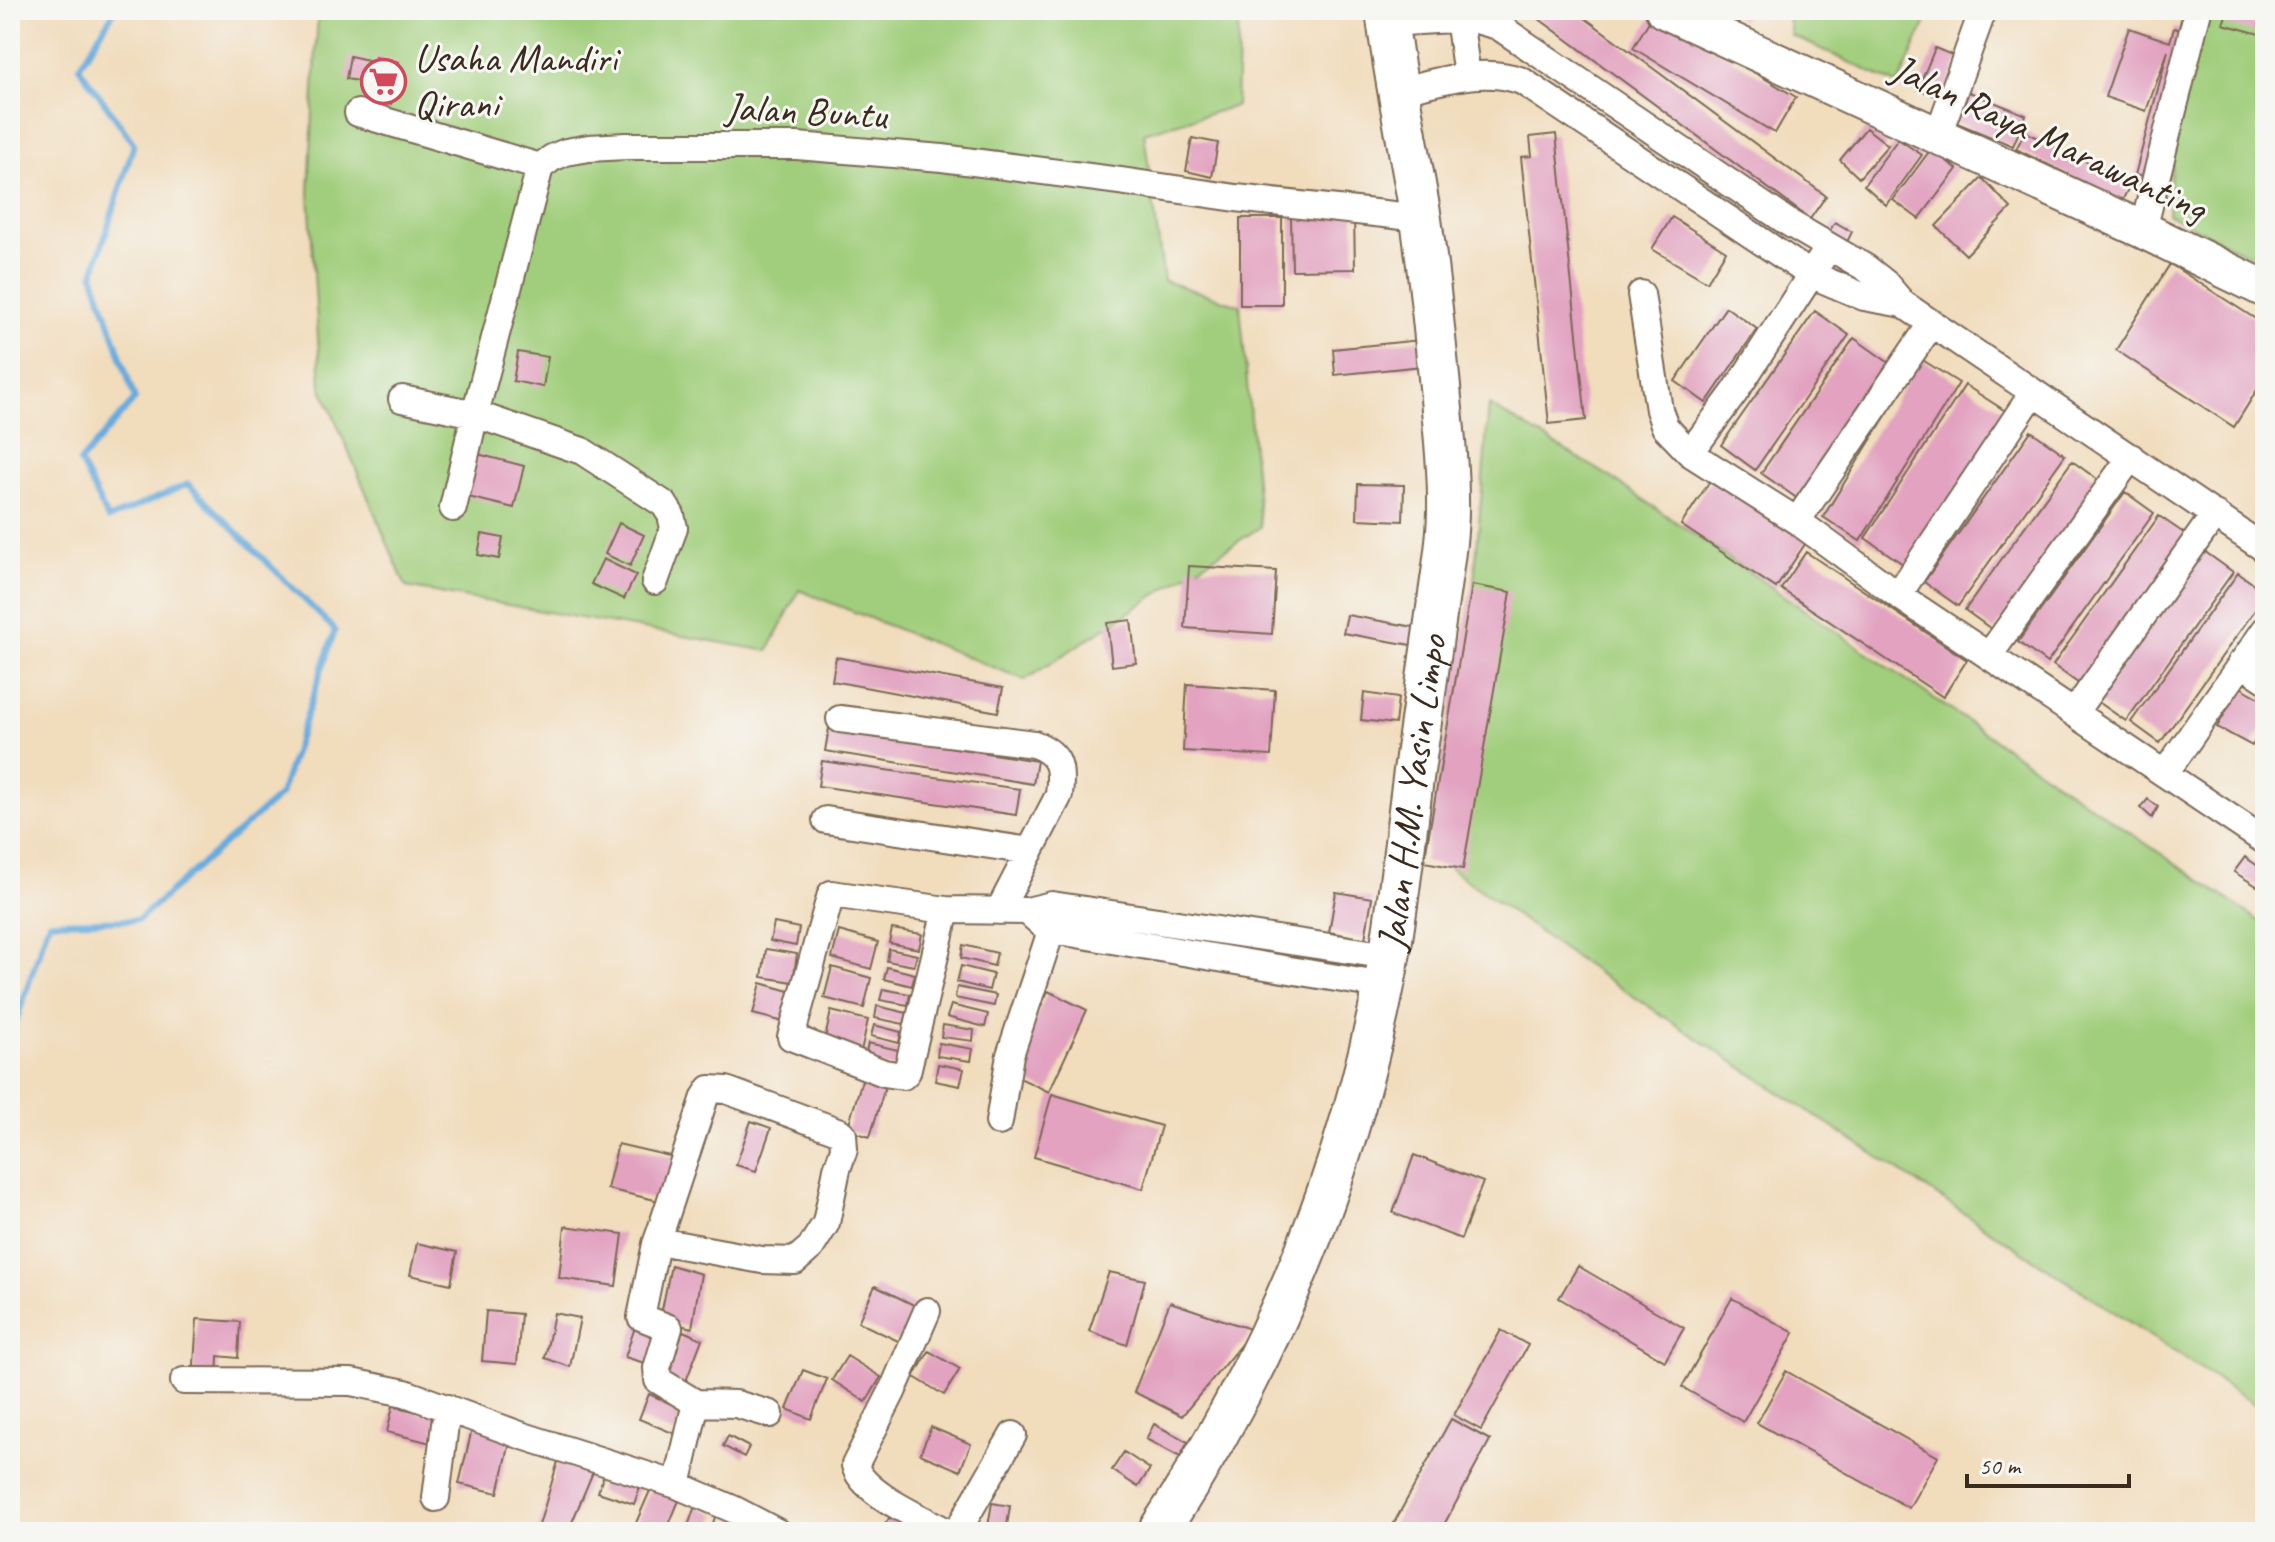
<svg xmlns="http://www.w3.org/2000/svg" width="2275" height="1542" viewBox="0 0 2275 1542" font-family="Caveat,sans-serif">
	<rect width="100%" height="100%" fill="#f6f6f2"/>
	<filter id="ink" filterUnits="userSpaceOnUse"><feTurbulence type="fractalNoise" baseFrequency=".0125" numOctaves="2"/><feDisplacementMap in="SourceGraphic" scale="16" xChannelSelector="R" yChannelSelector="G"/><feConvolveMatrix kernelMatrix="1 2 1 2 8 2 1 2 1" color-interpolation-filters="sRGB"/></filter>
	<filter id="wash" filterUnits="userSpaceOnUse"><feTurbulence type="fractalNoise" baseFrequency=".006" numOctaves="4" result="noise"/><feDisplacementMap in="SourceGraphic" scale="32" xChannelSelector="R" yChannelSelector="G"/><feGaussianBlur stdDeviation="1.8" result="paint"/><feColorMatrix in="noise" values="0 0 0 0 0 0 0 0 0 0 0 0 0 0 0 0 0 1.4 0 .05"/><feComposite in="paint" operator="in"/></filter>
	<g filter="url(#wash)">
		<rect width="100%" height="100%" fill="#f1dcbc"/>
		<!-- green -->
		<path fill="#a1ce7c" stroke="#6e7c4d" stroke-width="2" d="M 318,10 L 1239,10 L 1236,106 L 1144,133 L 1164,281 L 1240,305 L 1260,527 L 1025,680 L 799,590 L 768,651 L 406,587 L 321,386 L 309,193 Z
			M 1787,10 L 1931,10 L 1898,85 L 1791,35 Z
			M 2183,10 L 2265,10 L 2265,263 L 2168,214 Z
			M 1489,405 L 1607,475 L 2265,925 L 2265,1411 L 1578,960 L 1450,868 Z"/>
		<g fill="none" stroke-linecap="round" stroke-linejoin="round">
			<!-- stream -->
			<path stroke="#68abdd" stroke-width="6" d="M 10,1040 L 49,922 L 138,920 L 280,795 L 335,630 L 188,484 L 108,519 L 80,462 L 135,399 L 93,274 L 134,144 L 79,67 L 115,10"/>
		</g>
		<g id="blocks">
			<!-- building -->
			<path fill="#e2a2c0" d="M 1527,10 L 1574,10 L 1826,196 L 1810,219 Z
				M 1727,10 L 1749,10 L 1742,20 Z
				M 2228,10 L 2265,12 L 2263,35 L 2223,24 Z
				M 1654,13 L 1796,97 L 1775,133 L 1633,48 Z
				M 2129,28 L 2170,42 L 2174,28 L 2192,33 L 2154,179 L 2135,175 L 2168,51 L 2146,111 L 2105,97 Z
				M 1935,48 L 1959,58 L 1942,99 L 1918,89 Z
				M 350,56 L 368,60 L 364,82 L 346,79 Z
				M 375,57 L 399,62 L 391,104 L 367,100 Z
				M 1969,92 L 2026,115 L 2013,146 L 1957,123 Z
				M 1866,128 L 1888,145 L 1859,178 L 1840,160 Z
				M 2025,132 L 2131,183 L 2122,201 L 2016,149 Z
				M 1556,134 L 1586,420 L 1549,424 L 1521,157 L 1532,156 L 1530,137 Z
				M 1192,138 L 1218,143 L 1212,177 L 1186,171 Z
				M 1898,139 L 1922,155 L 1886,205 L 1864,185 Z
				M 1931,149 L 1957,169 L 1919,219 L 1893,200 Z
				M 1982,178 L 2011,208 L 1966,255 L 1936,226 Z
				M 1354,214 L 1355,269 L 1292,270 L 1291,216 Z
				M 1672,217 L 1726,251 L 1707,282 L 1652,249 Z
				M 1240,218 L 1282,218 L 1282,305 L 1240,305 Z
				M 1835,222 L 1852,232 L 1844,248 L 1826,237 Z
				M 2170,264 L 2265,325 L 2265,377 L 2234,427 L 2116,350 Z
				M 1726,307 L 1757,329 L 1706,403 L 1675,381 Z
				M 1815,311 L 1849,335 L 1755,470 L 1721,445 Z
				M 1854,338 L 1892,365 L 1798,499 L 1761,473 Z
				M 1420,340 L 1422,366 L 1335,375 L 1333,349 Z
				M 518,352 L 548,357 L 543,387 L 513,381 Z
				M 1921,359 L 1959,383 L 1860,541 L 1823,517 Z
				M 1965,385 L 2007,412 L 1906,566 L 1865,538 Z
				M 2031,431 L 2065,455 L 1958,606 L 1924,582 Z
				M 474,453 L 524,466 L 514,508 L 464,496 Z
				M 2072,461 L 2101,482 L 1994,631 L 1965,610 Z
				M 1714,475 L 1809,538 L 1776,588 L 1681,525 Z
				M 1358,484 L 1404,485 L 1403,521 L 1357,519 Z
				M 2125,492 L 2154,513 L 2047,663 L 2018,642 Z
				M 2159,516 L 2188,536 L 2082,686 L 2053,665 Z
				M 619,523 L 644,535 L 630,566 L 605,554 Z
				M 482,534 L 503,538 L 499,559 L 478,555 Z
				M 2204,551 L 2233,572 L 2126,721 L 2097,701 Z
				M 1806,552 L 1967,660 L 1943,697 L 1781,589 Z
				M 603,559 L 636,575 L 624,599 L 591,584 Z
				M 1189,566 L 1276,571 L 1272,634 L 1185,628 Z
				M 2238,573 L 2265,592 L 2265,596 L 2160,743 L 2131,722 Z
				M 1472,585 L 1511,592 L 1463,869 L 1424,862 Z
				M 1347,615 L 1414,627 L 1411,645 L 1343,633 Z
				M 1131,620 L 1136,663 L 1112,666 L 1107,623 Z
				M 836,657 L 1003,688 L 998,712 L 832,681 Z
				M 1187,684 L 1275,690 L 1271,756 L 1183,751 Z
				M 2240,687 L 2265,701 L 2265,724 L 2252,746 L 2217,727 Z
				M 1364,693 L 1398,698 L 1395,724 L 1361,720 Z
				M 829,728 L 1037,761 L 1033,784 L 825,751 Z
				M 822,761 L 1020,789 L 1016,815 L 818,786 Z
				M 2148,799 L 2158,807 L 2152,818 L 2141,808 Z
				M 2245,857 L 2265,871 L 2265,891 L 2234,872 Z
				M 1336,892 L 1372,898 L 1365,939 L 1329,932 Z
				M 774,923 L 799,928 L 796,946 L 770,941 Z
				M 892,929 L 922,934 L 919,949 L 889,943 Z
				M 839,931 L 878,942 L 871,969 L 832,958 Z
				M 963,945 L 997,953 L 994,966 L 961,958 Z
				M 766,949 L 797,954 L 793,982 L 762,977 Z
				M 889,949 L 917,955 L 914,966 L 887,961 Z
				M 961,966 L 993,974 L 989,990 L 957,982 Z
				M 832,967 L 871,978 L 864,1008 L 824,998 Z
				M 887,967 L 915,974 L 912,986 L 884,979 Z
				M 761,983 L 793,992 L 784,1022 L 753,1014 Z
				M 957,987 L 996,995 L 994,1006 L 955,998 Z
				M 883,989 L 910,994 L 908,1005 L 880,1000 Z
				M 1048,991 L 1087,1010 L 1049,1092 L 1009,1073 Z
				M 951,1005 L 988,1014 L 985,1027 L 947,1017 Z
				M 877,1006 L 907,1013 L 904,1024 L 875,1018 Z
				M 831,1011 L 868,1020 L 861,1051 L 824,1043 Z
				M 874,1025 L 901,1032 L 899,1043 L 871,1036 Z
				M 943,1025 L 974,1030 L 973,1041 L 941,1037 Z
				M 868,1043 L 898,1050 L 894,1068 L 864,1062 Z
				M 939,1043 L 973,1049 L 971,1061 L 937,1056 Z
				M 938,1064 L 964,1069 L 960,1086 L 935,1081 Z
				M 862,1080 L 885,1087 L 870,1137 L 847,1130 Z
				M 1052,1094 L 1161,1126 L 1143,1189 L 1034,1157 Z
				M 751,1121 L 771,1128 L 756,1171 L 736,1165 Z
				M 618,1144 L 674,1157 L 664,1202 L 607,1189 Z
				M 1414,1155 L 1483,1182 L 1461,1239 L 1393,1213 Z
				M 565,1226 L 623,1234 L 616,1286 L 559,1278 Z
				M 417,1243 L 457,1252 L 451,1284 L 410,1275 Z
				M 671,1265 L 701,1274 L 692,1328 L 660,1320 Z
				M 1578,1266 L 1684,1328 L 1665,1361 L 1559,1298 Z
				M 1109,1272 L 1145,1280 L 1127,1345 L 1089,1331 Z
				M 875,1286 L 916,1306 L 900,1342 L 858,1322 Z
				M 1732,1298 L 1794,1333 L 1743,1422 L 1682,1387 Z
				M 1170,1302 L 1253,1330 L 1182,1416 L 1134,1392 Z
				M 486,1311 L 521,1314 L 517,1364 L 482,1361 Z
				M 554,1313 L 580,1318 L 570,1367 L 545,1358 Z
				M 197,1319 L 240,1322 L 238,1358 L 218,1356 L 217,1380 L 193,1379 Z
				M 637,1321 L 663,1330 L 651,1365 L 625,1357 Z
				M 1501,1330 L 1528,1345 L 1481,1430 L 1454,1415 Z
				M 683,1331 L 702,1339 L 683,1389 L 664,1382 Z
				M 929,1351 L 960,1369 L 944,1395 L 914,1377 Z
				M 847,1356 L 881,1377 L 866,1402 L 832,1380 Z
				M 803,1370 L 827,1379 L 811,1419 L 787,1409 Z
				M 1786,1371 L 1938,1457 L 1909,1508 L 1757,1423 Z
				M 649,1394 L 685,1410 L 675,1434 L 639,1419 Z
				M 393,1406 L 438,1417 L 431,1443 L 387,1432 Z
				M 1451,1419 L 1490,1440 L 1440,1532 L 1389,1532 Z
				M 1154,1424 L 1188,1442 L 1180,1457 L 1146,1439 Z
				M 473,1425 L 512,1434 L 498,1493 L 459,1484 Z
				M 931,1427 L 971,1444 L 960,1471 L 920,1454 Z
				M 728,1436 L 749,1447 L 744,1457 L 723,1446 Z
				M 1124,1452 L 1150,1469 L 1138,1487 L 1112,1470 Z
				M 559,1458 L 593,1472 L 568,1532 L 537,1532 Z
				M 606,1468 L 642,1481 L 634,1504 L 598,1492 Z
				M 652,1486 L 680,1498 L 666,1532 L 632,1532 Z
				M 992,1503 L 1010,1506 L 1006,1532 L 987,1532 Z
				M 695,1506 L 716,1514 L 710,1532 L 686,1532 Z
				M 897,1508 L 927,1532 L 879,1532 Z"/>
		</g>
	</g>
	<g filter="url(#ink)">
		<use href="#blocks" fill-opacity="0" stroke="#7b6855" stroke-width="2"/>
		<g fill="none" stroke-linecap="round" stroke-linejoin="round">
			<defs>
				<path id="street" d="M 1459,18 L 1467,76
					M 1387,23 L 1469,18 L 1498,26 L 1789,223 L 1866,268 L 1885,283 L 1903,304 L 2265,549
					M 1398,91 C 1439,82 1480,66 1522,81 L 1810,274 L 1864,297 L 1903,304
					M 358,113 L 540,167
					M 1938,135 L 1983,10
					M 2143,230 L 2198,10
					M 1829,247 L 1735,392 L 1690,453 L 1797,521 L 1898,595 L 2265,841
					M 1641,294 L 1659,410 L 1665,427 L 1690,453
					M 402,399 L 475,414 L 582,451 L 664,504 L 671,515 L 674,528 L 655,581
					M 453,508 L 475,414 L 540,167 L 552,158 L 566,152 L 589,148 L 626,146 L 797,146 L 942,158 L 1120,181 L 1236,198 L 1421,218
					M 1797,521 L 1932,323
					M 1898,595 L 2033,393
					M 1990,654 L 2131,457
					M 2241,663 L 2265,679
					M 2074,713 L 2215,514
					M 840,719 L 1034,744 C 1061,754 1062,769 1059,795 L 999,911
					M 2165,773 L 2265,630
					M 826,820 L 1030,851
					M 946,910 L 907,1072 L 903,1076 L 884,1073 L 791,1037 L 831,894 L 946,910 L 1027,911 L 1052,905 L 1389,956
					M 1027,911 L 1043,925 L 1059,931 L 1384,986
					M 999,1122 L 1010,1055 L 1052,928
					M 658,1241 L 762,1260 L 795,1261 L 811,1247 L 826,1223 L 837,1169 L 844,1149 L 843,1135 L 840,1132 L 726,1090 L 710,1089 L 705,1097 L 660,1233 L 656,1244 L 641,1317 L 669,1328 L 657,1368 L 658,1380 L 696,1403
					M 927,1311 L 892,1392 L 855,1465 C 861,1493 922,1518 947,1532
					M 184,1381 L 351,1382 L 405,1393 L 520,1435 L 677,1485 L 735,1510 L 777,1532
					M 677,1485 L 696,1403 L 736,1404 L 770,1414
					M 436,1498 L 447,1408
					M 957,1532 L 1013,1435"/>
				<path id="secondary" d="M 1664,10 L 2143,230 L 2265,289"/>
				<g id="primary">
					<path id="s1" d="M 1158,1532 C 1268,1366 1345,1181 1384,985 C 1399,910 1405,833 1416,757 C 1423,708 1430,658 1437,608 C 1442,572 1449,535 1448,498 C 1448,461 1443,424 1440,387 C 1434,329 1429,271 1420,213 C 1409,146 1394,78 1386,10"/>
				</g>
			</defs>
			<!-- street casing -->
			<use href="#street" stroke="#7b6855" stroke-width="30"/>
			<!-- secondary casing -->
			<use href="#secondary" stroke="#7b6855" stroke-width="40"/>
			<!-- primary casing -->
			<use href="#primary" stroke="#7b6855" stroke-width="44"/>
			<!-- street -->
			<use href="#street" stroke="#fff" stroke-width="26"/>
			<!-- secondary -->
			<use href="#secondary" stroke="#fff" stroke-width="36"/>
			<!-- primary -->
			<use href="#primary" stroke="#fff" stroke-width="40"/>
		</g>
	</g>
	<!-- icons -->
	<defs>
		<symbol id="supermarket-ring" viewBox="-11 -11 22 22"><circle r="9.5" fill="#f6f6f2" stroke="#d1495b" stroke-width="1.5"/><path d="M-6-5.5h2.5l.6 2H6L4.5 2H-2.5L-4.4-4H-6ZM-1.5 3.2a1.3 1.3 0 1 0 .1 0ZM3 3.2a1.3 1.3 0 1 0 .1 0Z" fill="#d1495b"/></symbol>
	</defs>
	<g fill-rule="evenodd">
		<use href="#supermarket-ring" x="358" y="56" width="51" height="51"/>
	</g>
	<g text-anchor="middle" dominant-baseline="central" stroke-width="6" stroke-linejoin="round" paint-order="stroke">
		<!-- poi labels -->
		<g font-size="40" fill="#3b2a1e" stroke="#f6f6f2" text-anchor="start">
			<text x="414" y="58">Usaha Mandiri<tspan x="414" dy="46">Qirani</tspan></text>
		</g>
		<!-- street labels -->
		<g font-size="40" fill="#3b2a1e" stroke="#f6f6f2">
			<text transform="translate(806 111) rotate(3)">Jalan Buntu</text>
			<text transform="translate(2049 138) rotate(25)">Jalan Raya Marawanting</text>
			<text stroke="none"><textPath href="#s1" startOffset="790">Jalan H.M. Yasin Limpo</textPath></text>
		</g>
	</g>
	<!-- margin -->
	<rect width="2275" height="1542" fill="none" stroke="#f6f6f2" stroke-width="40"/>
	<!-- scale -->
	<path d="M1967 1474v12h162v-12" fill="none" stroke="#3b2a1e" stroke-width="4"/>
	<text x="1979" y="1474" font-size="24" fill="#3b2a1e" stroke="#f6f6f2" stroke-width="6" paint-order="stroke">50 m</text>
</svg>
